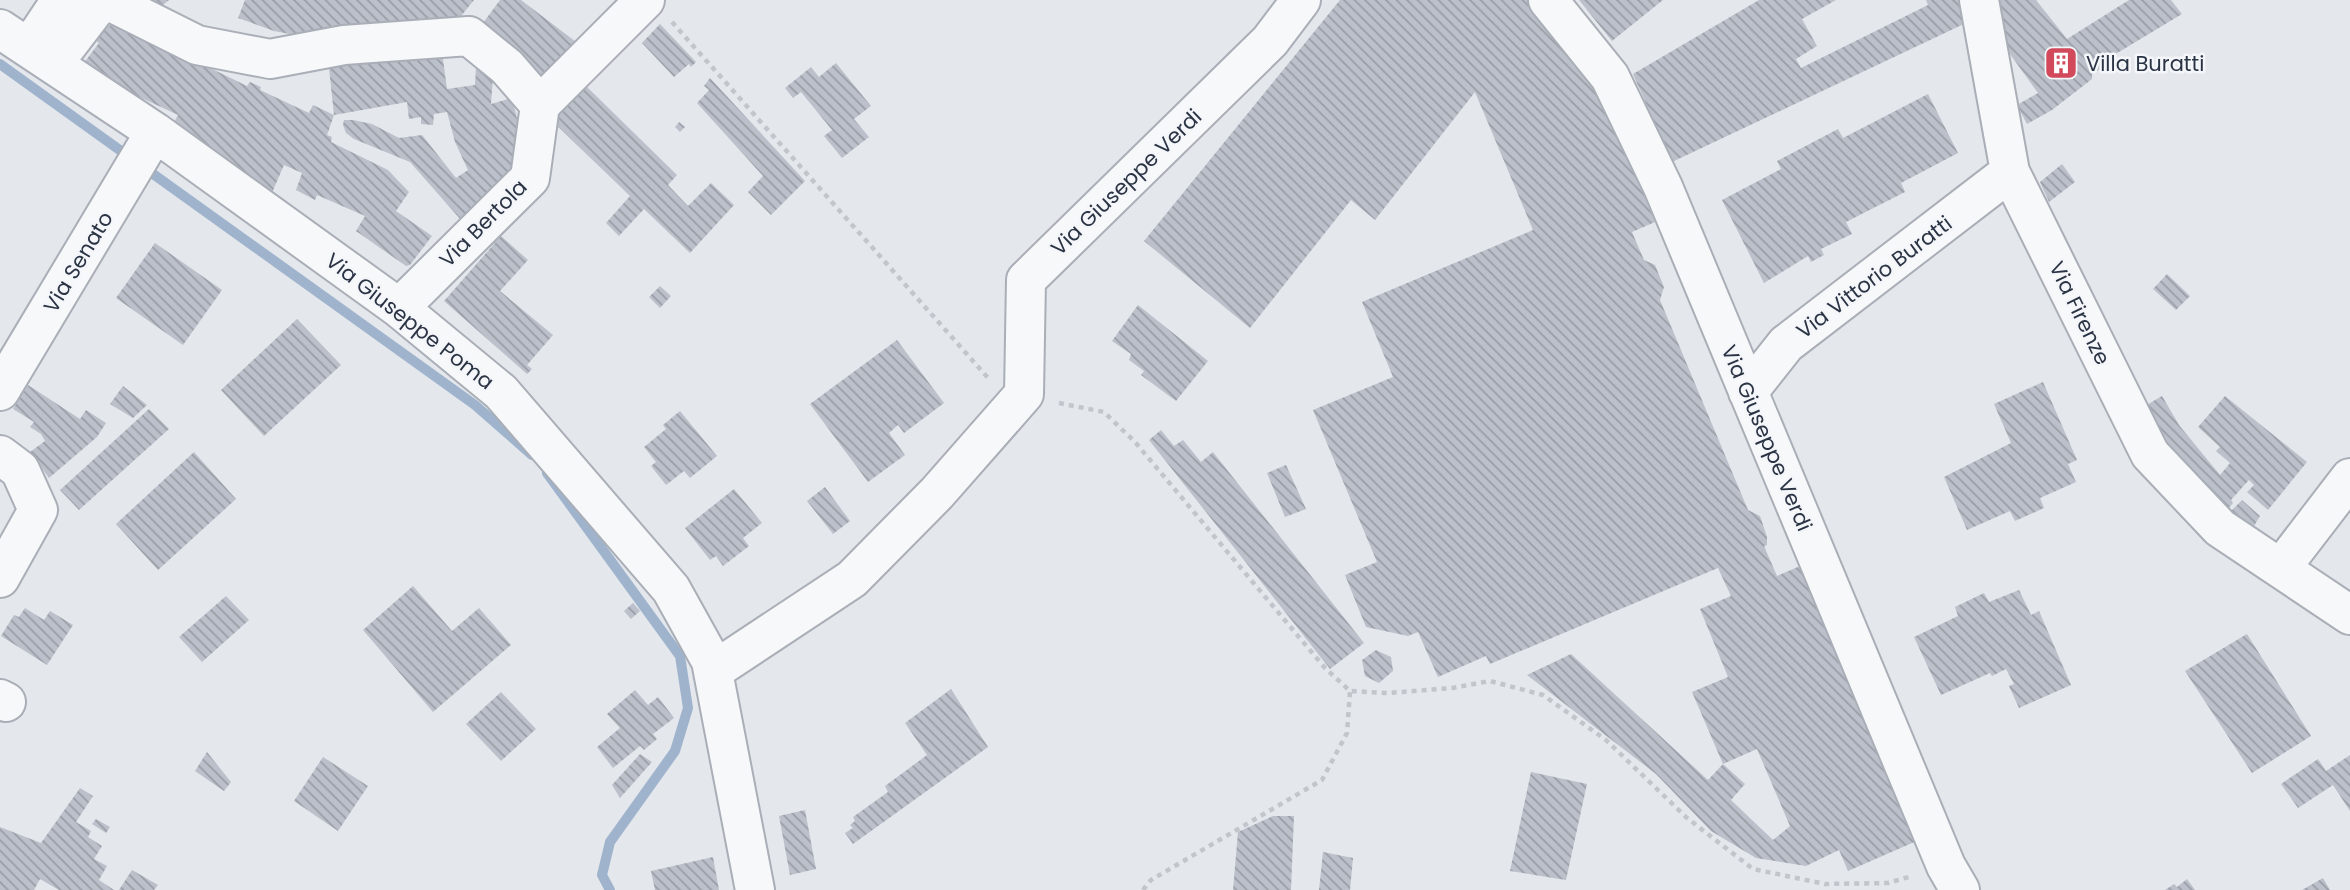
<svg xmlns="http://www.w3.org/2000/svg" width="2350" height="890" viewBox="0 0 2350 890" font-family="Poppins,sans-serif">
	<defs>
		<pattern id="building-back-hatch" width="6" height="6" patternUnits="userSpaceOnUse" patternTransform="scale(1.75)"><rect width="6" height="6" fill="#bbc0ca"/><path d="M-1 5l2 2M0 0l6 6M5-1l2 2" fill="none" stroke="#989da6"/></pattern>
	</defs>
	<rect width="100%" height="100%" fill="#e4e7ec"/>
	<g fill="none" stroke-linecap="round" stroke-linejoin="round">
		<!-- stream -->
		<path stroke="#9fb4cc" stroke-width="10" d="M 0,64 L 475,405 L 532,455
			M 547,473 L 680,656 L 688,708 L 675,751 L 610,842 L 602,875 L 610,890"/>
	</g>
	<!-- building -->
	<path fill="url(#building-back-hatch)" fill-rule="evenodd" d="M 133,0 L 169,0 L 147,18 Z
		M 245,0 L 474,0 L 450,30 L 306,37 L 274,31 L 238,18 Z
		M 500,0 L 521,0 L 584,48 L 543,81 L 477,31 Z
		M 1340,0 L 1534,0 L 1592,68 L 1655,222 L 1632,232 L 1644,260 L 1655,265 L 1664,287 L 1660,300 L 1748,510 L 1760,516 L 1767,537 L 1767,545 L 1764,546 L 1777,576 L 1800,566 L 1919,840 L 1848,871 L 1839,850 L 1806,866 L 1756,858 L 1711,831 L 1656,774 L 1527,675 L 1571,654 L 1708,780 L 1723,764 L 1692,692 L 1728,677 L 1700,609 L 1731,596 L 1718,568 L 1490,664 L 1486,656 L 1438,677 L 1418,632 L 1408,636 L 1366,627 L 1345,575 L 1377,562 L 1313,410 L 1393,377 L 1362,302 L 1533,230 L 1475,92 L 1375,220 L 1351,200 L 1250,328 L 1144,241 ZM 1757,749 L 1790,826 L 1773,840 L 1731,800 L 1745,784 L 1723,764 Z
		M 1579,0 L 1663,0 L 1612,41 Z
		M 1759,0 L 1836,0 L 1802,19 L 1817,46 L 1796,59 L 1801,68 L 1928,5 L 1926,0 L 1966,0 L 1966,23 L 1672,162 L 1633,74 Z
		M 1997,0 L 2036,0 L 2067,39 L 2129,0 L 2171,0 L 2182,14 L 2104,61 L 2106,65 L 2092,74 L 2092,79 L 2052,110 L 2027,124 L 2017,105 L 2038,93 L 2005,47 Z
		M 116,22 L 247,86 L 250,82 L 261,87 L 260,90 L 309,113 L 313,105 L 334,115 L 329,68 L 441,45 L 447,89 L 475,85 L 477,49 L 494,63 L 491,104 L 512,98 L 525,151 L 523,171 L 468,228 L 410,162 L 354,139 L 346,133 L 343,125 L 344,120 L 353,120 L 372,124 L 399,138 L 422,135 L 456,178 L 468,170 L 455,142 L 447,112 L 434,114 L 433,125 L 421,124 L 421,117 L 409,119 L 407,102 L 334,115 L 327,135 L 332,137 L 331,142 L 388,170 L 409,192 L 396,211 L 432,236 L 410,265 L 406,266 L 356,231 L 365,216 L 317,195 L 315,200 L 296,190 L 302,173 L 284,165 L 271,195 L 172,126 L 178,115 L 114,85 L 83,64 L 99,43 L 95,40 L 102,30 Z
		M 660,24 L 696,62 L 691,67 L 689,64 L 674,77 L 642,43 Z
		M 836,63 L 871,106 L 854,119 L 869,137 L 842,158 L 824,136 L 832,130 L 801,92 L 793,98 L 785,88 L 811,67 L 819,77 Z
		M 710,78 L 805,181 L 771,215 L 748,192 L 763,176 L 697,103 L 709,90 L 704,86 Z
		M 585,85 L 677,175 L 668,185 L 688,206 L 711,183 L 734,205 L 690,253 L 644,209 L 619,236 L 606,223 L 630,196 L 551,120 Z
		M 1928,94 L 1958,153 L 1901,183 L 1905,192 L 1846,222 L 1852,234 L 1821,249 L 1824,255 L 1811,262 L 1808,256 L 1764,283 L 1722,200 L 1781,169 L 1777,161 L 1838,129 L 1843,138 Z
		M 679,122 L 685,127 L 680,132 L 675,127 Z
		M 2062,164 L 2075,182 L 2049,202 L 2040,182 Z
		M 501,236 L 528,260 L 500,291 L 553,335 L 527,365 L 532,369 L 527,374 L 444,301 Z
		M 155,243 L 222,290 L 183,345 L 116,298 Z
		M 2167,274 L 2190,296 L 2176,310 L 2153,289 Z
		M 660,286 L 671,296 L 660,308 L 649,297 Z
		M 1138,305 L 1208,361 L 1176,401 L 1141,375 L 1144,371 L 1129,360 L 1131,354 L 1112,341 Z
		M 297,319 L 341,365 L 264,436 L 221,390 Z
		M 897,340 L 944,403 L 904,433 L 898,425 L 889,433 L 905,455 L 868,482 L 810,404 Z
		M 2043,382 L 2077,460 L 2068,464 L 2076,482 L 2040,498 L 2044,508 L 2015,521 L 2010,511 L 1967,530 L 1944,477 L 2011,443 L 1994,404 Z
		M 28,385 L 80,419 L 86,410 L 106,423 L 97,437 L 49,478 L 30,452 L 45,441 L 41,434 L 30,427 L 34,422 L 13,409 Z
		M 123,386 L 147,405 L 133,418 L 110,404 Z
		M 2162,396 L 2179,425 L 2220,475 L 2230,463 L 2216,451 L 2220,447 L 2198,427 L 2225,396 L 2307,462 L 2268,510 L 2247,492 L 2254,485 L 2249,480 L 2231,500 L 2233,503 L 2228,509 L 2170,453 L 2145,406 Z
		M 149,409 L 169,429 L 79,510 L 60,490 Z
		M 680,411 L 717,456 L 690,478 L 684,471 L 666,485 L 651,466 L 656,462 L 644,447 L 666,429 L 663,425 Z
		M 1161,430 L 1174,446 L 1183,440 L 1201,462 L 1213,452 L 1364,643 L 1330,669 L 1149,440 Z
		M 194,452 L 236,499 L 158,570 L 116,524 Z
		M 1286,465 L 1306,509 L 1285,517 L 1267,473 Z
		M 825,487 L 850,521 L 833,534 L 807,501 Z
		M 734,489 L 762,523 L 743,538 L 749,546 L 723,566 L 716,556 L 710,560 L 685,528 Z
		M 2242,500 L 2260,516 L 2254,526 L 2231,511 Z
		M 413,586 L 452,631 L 479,608 L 511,645 L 433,712 L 363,630 Z
		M 2019,590 L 2031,615 L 2039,611 L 2071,685 L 2019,708 L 2009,686 L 2014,684 L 2006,669 L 1992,676 L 1990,673 L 1941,695 L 1914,637 L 1958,616 L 1955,607 L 1984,593 L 1989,602 Z
		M 226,596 L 249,620 L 202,662 L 179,637 Z
		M 633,603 L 640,611 L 631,619 L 624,611 Z
		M 25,608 L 44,620 L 50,611 L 73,625 L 47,665 L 1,636 L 14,615 L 19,617 Z
		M 2247,634 L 2311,736 L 2252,773 L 2185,671 Z
		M 1376,650 L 1391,657 L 1393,671 L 1379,683 L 1365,676 L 1362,660 Z
		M 951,689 L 988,747 L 853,844 L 845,833 L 853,828 L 850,825 L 855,821 L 853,817 L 888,792 L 885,786 L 927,755 L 905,723 Z
		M 635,690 L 648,705 L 658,697 L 674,718 L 653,734 L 657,739 L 644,750 L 640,746 L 613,768 L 597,747 L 620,728 L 607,714 Z
		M 501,692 L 536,729 L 501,761 L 466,724 Z
		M 207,752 L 231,782 L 224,791 L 195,771 Z
		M 640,754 L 652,762 L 620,798 L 612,785 Z
		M 2350,755 L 2350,811 L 2333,785 L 2298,808 L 2281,784 L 2318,759 L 2326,771 Z
		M 323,757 L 368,786 L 338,831 L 294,801 Z
		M 1531,772 L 1587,784 L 1566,880 L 1510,871 Z
		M 80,788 L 93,796 L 76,822 L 91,831 L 88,837 L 102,846 L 94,859 L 107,866 L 99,880 L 114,890 L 59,890 L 40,879 L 34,890 L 0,890 L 0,827 L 41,843 Z
		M 805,810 L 816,869 L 790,875 L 779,816 Z
		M 1273,816 L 1294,816 L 1291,890 L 1233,890 L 1238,832 Z
		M 96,819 L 110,827 L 106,833 L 92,824 Z
		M 1323,852 L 1353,858 L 1350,890 L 1319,890 Z
		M 713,857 L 719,890 L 655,890 L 651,871 Z
		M 132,870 L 158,885 L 154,890 L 119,890 Z
		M 2323,878 L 2330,890 L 2302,890 Z
		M 2187,879 L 2195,890 L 2165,890 L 2174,884 L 2177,887 Z"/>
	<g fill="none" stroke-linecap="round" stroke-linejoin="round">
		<defs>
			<path id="minor" d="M 107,0 L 197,45 L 270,59 L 344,45 L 469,36 L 507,67 L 540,105
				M 1548,0 L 1610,77 L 1663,187 L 1946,866 L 1960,890
				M 1979,0 L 2010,172 L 2150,454 L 2220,528 L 2350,615
				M 0,29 L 155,132 L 399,308 L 501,392 L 671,589 L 711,661 L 755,890
				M 29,48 L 61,0
				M 53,64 L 102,0
				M 399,308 L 530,178 L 540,105 L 645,0
				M 0,391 L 155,132
				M 1748,392 L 1786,344 L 2010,172
				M 0,455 L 20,470 L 38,510 L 0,578
				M 2281,568 L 2350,478
				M 713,671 L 852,579 L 937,493 L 1024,394 L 1026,280 L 1270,41 L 1301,0
				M 0,699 L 6,702"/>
		</defs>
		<!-- minor casing -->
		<use href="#minor" stroke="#a9aeb7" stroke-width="42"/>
		<!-- path -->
		<path stroke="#c2c5cb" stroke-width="4.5" stroke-dasharray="5 5" stroke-linecap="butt" d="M 672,22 L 989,379
			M 1059,403 L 1104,412 L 1135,442 L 1325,668 L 1350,691 L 1388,693 L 1452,688 L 1490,681 L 1543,695 L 1606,740 L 1687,818 L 1753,869 L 1825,884 L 1888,883 L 1912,876
			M 1143,890 L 1151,880 L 1322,780 L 1347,733 L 1350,691"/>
		<!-- minor -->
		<use href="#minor" stroke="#f7f8fa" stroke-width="38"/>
	</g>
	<!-- icons -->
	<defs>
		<symbol id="building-square" viewBox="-11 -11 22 22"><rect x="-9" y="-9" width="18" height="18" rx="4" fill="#d1495b" stroke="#f4f6f9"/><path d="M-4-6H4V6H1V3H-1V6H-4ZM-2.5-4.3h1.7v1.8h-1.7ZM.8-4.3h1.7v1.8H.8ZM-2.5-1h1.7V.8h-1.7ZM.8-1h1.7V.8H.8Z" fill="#fff"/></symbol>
	</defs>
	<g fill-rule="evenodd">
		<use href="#building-square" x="2042" y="44" width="38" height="38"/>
	</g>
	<g text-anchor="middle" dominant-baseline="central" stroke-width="5" stroke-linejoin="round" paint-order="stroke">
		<!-- poi labels -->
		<g font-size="21" fill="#2b3445" stroke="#f4f6f9" text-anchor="start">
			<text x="2086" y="63">Villa Buratti</text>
		</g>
		<!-- street labels -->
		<g font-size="21" fill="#2b3445" stroke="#f4f6f9">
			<text transform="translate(1126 182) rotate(-44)">Via Giuseppe Verdi</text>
			<text transform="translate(483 223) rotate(-45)">Via Bertola</text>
			<text transform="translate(78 262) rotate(-59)">Via Senato</text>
			<text transform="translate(1874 277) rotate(-37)">Via Vittorio Buratti</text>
			<text transform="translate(2080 313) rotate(64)">Via Firenze</text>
			<text transform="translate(410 321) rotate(38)">Via Giuseppe Poma</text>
			<text transform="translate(1767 438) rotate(67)">Via Giuseppe Verdi</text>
		</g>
	</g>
</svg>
